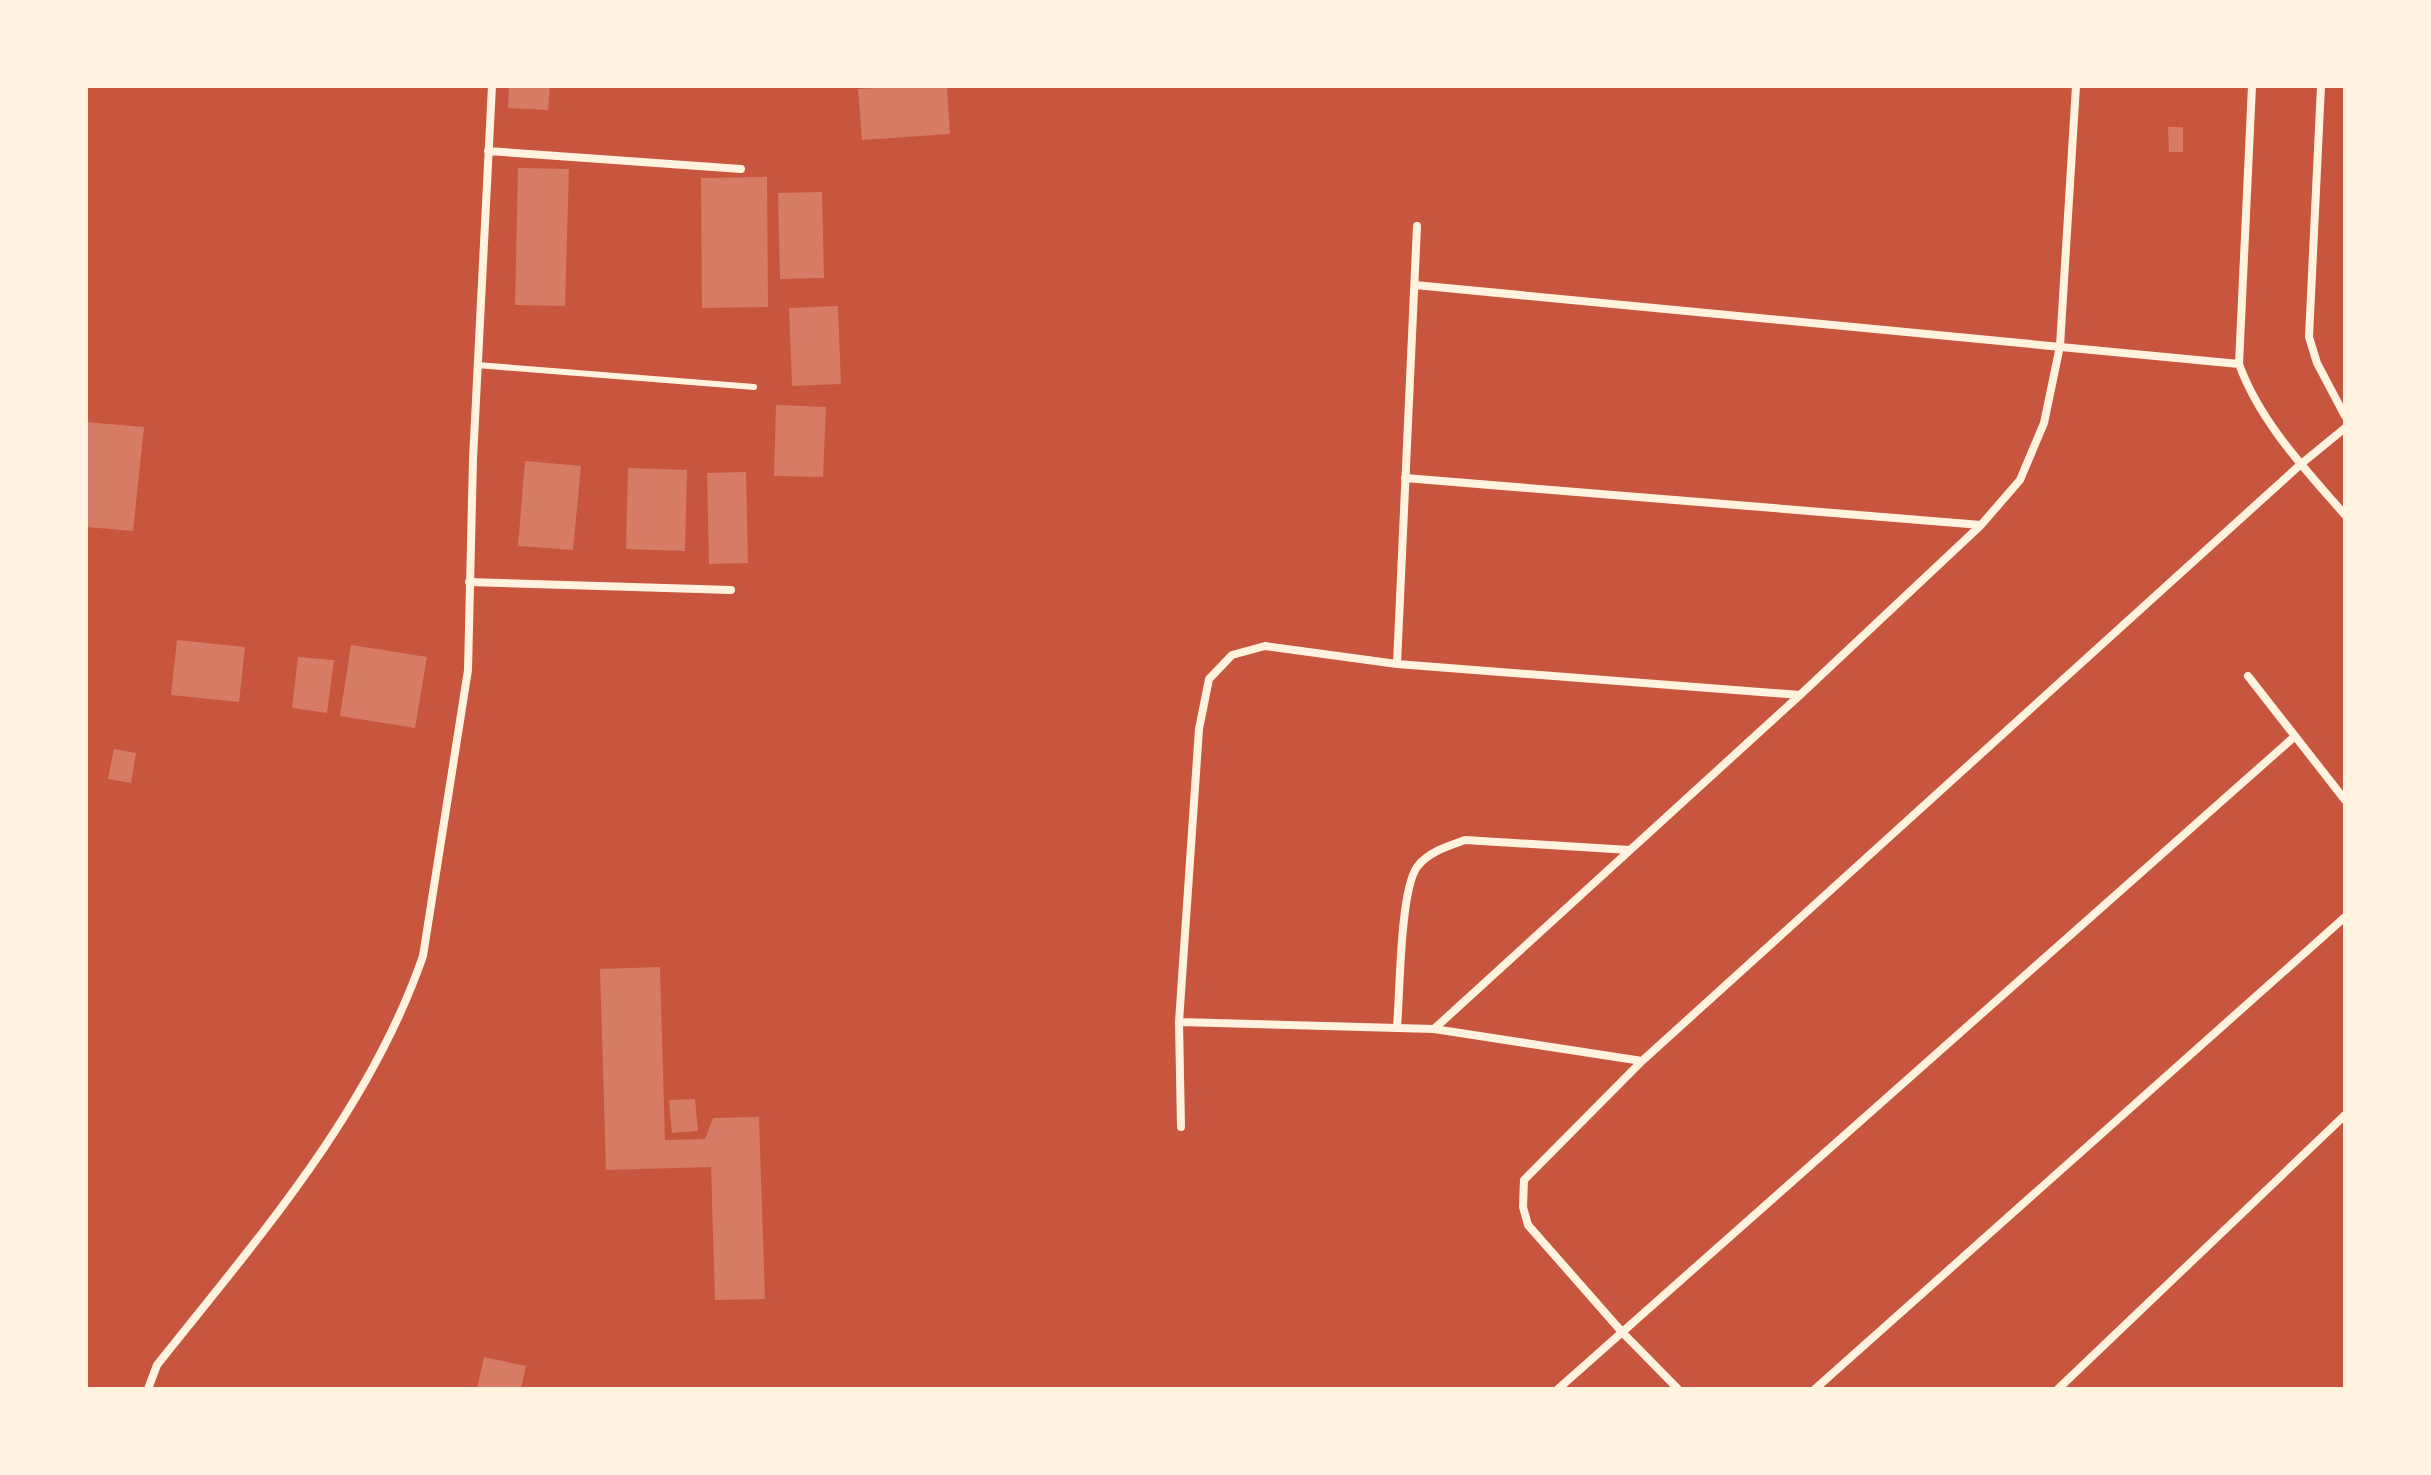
<svg xmlns="http://www.w3.org/2000/svg" width="2431" height="1475" viewBox="0 0 2431 1475" font-family="'DM Sans',sans-serif">
	<rect width="100%" height="100%" fill="#c8553d"/>
	<!-- building -->
	<path fill="#d67c66" d="M 509,86 L 550,86 L 548,110 L 508,108 Z
		M 912,86 L 947,86 L 950,134 L 862,140 L 858,89 Z
		M 2168,127 L 2183,127 L 2183,152 L 2169,152 Z
		M 518,168 L 569,169 L 565,306 L 515,305 Z
		M 767,177 L 768,307 L 702,308 L 701,178 Z
		M 822,192 L 824,278 L 780,279 L 778,193 Z
		M 838,306 L 841,384 L 792,386 L 789,308 Z
		M 776,405 L 826,407 L 823,477 L 774,476 Z
		M 86,422 L 144,427 L 133,531 L 86,527 Z
		M 525,461 L 581,466 L 573,550 L 518,546 Z
		M 628,468 L 687,470 L 685,551 L 626,549 Z
		M 746,472 L 748,563 L 709,564 L 707,473 Z
		M 177,640 L 245,647 L 239,702 L 171,695 Z
		M 351,645 L 427,657 L 415,728 L 340,716 Z
		M 298,657 L 334,660 L 327,713 L 292,708 Z
		M 114,749 L 136,753 L 131,783 L 108,779 Z
		M 660,967 L 665,1140 L 705,1139 L 713,1118 L 759,1117 L 765,1299 L 715,1300 L 711,1167 L 606,1170 L 600,969 Z
		M 695,1099 L 698,1131 L 672,1133 L 669,1100 Z
		M 484,1357 L 526,1366 L 521,1389 L 477,1389 Z"/>
	<g fill="none" stroke-linecap="round" stroke-linejoin="round">
		<!-- service -->
		<path stroke="#fff3e0" stroke-width="6" d="M 477,365 L 754,387"/>
		<!-- minor -->
		<path stroke="#fff3e0" stroke-width="8" d="M 2252,86 L 2239,364 C 2260,422 2305,469 2345,515
			M 2321,86 L 2309,337 L 2317,363 L 2345,416
			M 488,151 L 741,169
			M 1415,285 L 2239,364
			M 1405,478 L 1981,525
			M 469,582 L 731,590
			M 1397,664 L 1417,226
			M 2248,676 L 2345,800
			M 1179,1022 L 1434,1029 L 1642,1061 L 1524,1180 L 1523,1207 L 1528,1225 L 1622,1332 L 1678,1389
			M 1397,1027 C 1400,993 1400,891 1417,867 C 1428,852 1448,846 1465,840 L 1630,850
			M 1434,1029 L 1800,695 L 1981,525 L 2020,480 L 2044,423 L 2060,346 L 2076,86
			M 1642,1061 L 2301,464 L 2345,428
			M 1181,1127 L 1179,1022 L 1199,729 L 1209,679 L 1232,655 L 1265,646 L 1397,664 L 1800,695
			M 148,1389 L 157,1365 C 258,1238 369,1112 423,956 L 468,670 L 473,459 L 492,86
			M 1558,1389 L 2294,737
			M 1815,1389 L 2345,917
			M 2058,1389 L 2345,1115"/>
	</g>
	<!-- border -->
	<rect width="2431" height="1475" fill="none" stroke="#fff3e0" stroke-width="176"/>
</svg>
